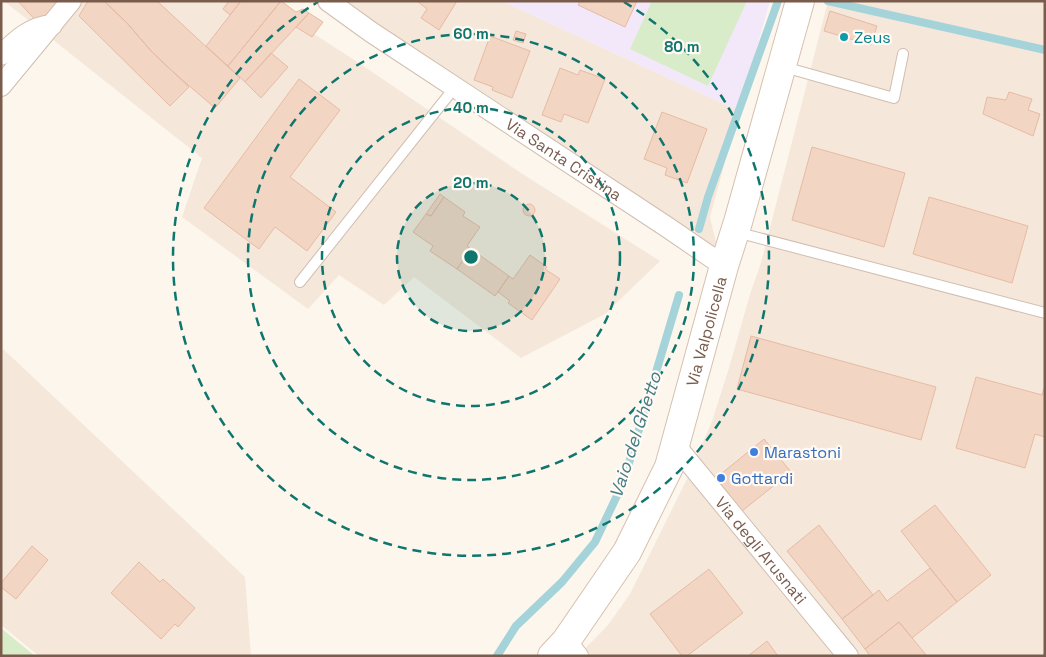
<svg xmlns="http://www.w3.org/2000/svg" width="1046" height="657" viewBox="0 0 1046 657" font-family="'Space Grotesk',sans-serif">
	<rect width="100%" height="100%" fill="#fdf6ec"/>
	<!-- residential -->
	<path fill="#f5e8da" d="M 4,1 L 263,1 L 359,63 L 521,173 L 660,261 L 605,314 L 521,358 L 414,277 L 384,305 L 339,275 L 308,309 L 182,217 L 202,158 Z
		M 332,1 L 502,1 L 739,111 L 710,217 L 718,251 Z
		M 828,1 L 1045,1 L 1045,656 L 578,656 L 608,625 L 630,594 L 686,481 L 712,421 L 729,368 L 751,291 L 761,263 Z
		M 1,347 L 245,577 L 251,656 L 39,656 L 1,625 Z"/>
	<!-- education -->
	<path fill="#f3e8fa" d="M 502,1 L 770,1 L 739,111 Z"/>
	<!-- green -->
	<path fill="#d8ecc9" d="M 652,1 L 747,1 L 708,86 L 630,49 Z
		M 1,628 L 35,656 L 1,656 Z"/>
	<g fill="none" stroke-linecap="round" stroke-linejoin="round">
		<!-- stream -->
		<path stroke="#a5d3da" stroke-width="8" d="M 828,1 L 1045,50
			M 699,229 L 708,197 L 778,1
			M 497,656 L 516,626 L 562,582 L 595,542 L 623,483 L 679,295"/>
	</g>
	<!-- building -->
	<path fill="#f3d5c3" stroke="#e6bba3" d="M 18,1 L 60,1 L 38,23 Z
		M 88,1 L 104,1 L 127,23 L 152,52 L 189,87 L 170,106 L 79,16 Z
		M 104,1 L 157,1 L 240,78 L 215,108 L 172,71 L 152,52 L 127,23 Z
		M 229,1 L 241,1 L 230,15 L 223,9 Z
		M 241,1 L 281,1 L 228,66 L 206,46 Z
		M 281,1 L 296,12 L 303,9 L 309,13 L 245,82 L 228,66 Z
		M 417,1 L 457,1 L 439,30 L 421,18 L 427,9 Z
		M 580,1 L 637,1 L 625,27 L 578,5 Z
		M 830,11 L 877,26 L 871,45 L 824,31 Z
		M 309,13 L 323,22 L 312,37 L 296,27 Z
		M 516,31 L 526,34 L 523,43 L 513,40 Z
		M 490,36 L 530,51 L 512,98 L 492,90 L 493,87 L 474,80 Z
		M 271,53 L 288,67 L 261,98 L 245,82 Z
		M 560,68 L 578,75 L 580,70 L 605,79 L 588,123 L 564,114 L 561,122 L 542,115 Z
		M 299,79 L 340,110 L 290,177 L 336,212 L 307,251 L 275,227 L 259,249 L 204,208 Z
		M 1009,92 L 1032,99 L 1028,110 L 1040,114 L 1033,136 L 983,114 L 987,97 L 1006,100 Z
		M 662,112 L 707,129 L 687,183 L 665,175 L 667,168 L 644,159 Z
		M 812,147 L 905,173 L 884,247 L 792,220 Z
		M 440,194 L 444,197 L 431,216 L 426,214 Z
		M 444,197 L 465,212 L 463,216 L 480,227 L 467,246 L 471,249 L 457,269 L 430,251 L 433,246 L 413,232 L 426,214 L 431,216 Z
		M 929,197 L 1028,226 L 1012,283 L 913,254 Z
		M523 210a6 6 0 1 1 12 0a6 6 0 1 1-12 0Z
		M 471,249 L 509,276 L 495,296 L 457,269 Z
		M 530,255 L 547,267 L 545,269 L 560,279 L 532,320 L 508,303 L 510,301 L 498,292 L 509,276 L 513,279 Z
		M 751,336 L 936,387 L 921,440 L 737,389 Z
		M 976,377 L 1042,395 L 1045,385 L 1045,437 L 1035,434 L 1025,468 L 956,448 Z
		M 764,439 L 791,472 L 742,511 L 716,478 Z
		M 935,505 L 991,575 L 957,602 L 901,531 Z
		M 819,525 L 873,595 L 842,619 L 787,551 Z
		M 32,546 L 48,560 L 16,599 L 1,587 L 1,583 Z
		M 139,562 L 160,582 L 163,579 L 195,608 L 178,627 L 175,624 L 161,639 L 111,593 Z
		M 930,568 L 957,602 L 912,638 L 899,622 L 865,649 L 842,619 L 879,590 L 887,601 Z
		M 709,569 L 743,613 L 687,656 L 682,656 L 650,614 Z
		M 899,622 L 927,656 L 870,656 L 865,649 Z
		M 767,641 L 778,656 L 748,656 Z"/>
	<g fill="none" stroke-linecap="round" stroke-linejoin="round">
		<defs>
			<path id="service" d="M 784,67 L 894,98 L 903,54
				M 736,232 L 1045,313
				M 300,282 L 455,87"/>
			<g id="minor">
				<path id="s1" d="M 328,1 L 371,32 L 667,227 L 724,266"/>
				<path d="M 1,55 C 17,40 30,27 52,25"/>
				<path d="M 1,86 L 71,1"/>
				<path id="s2" d="M 675,445 L 848,656"/>
				<path d="M 566,641 L 578,656"/>
			</g>
			<g id="secondary">
				<path id="s3" d="M 552,656 L 566,641 L 627,552 L 669,467 L 724,266 L 738,222 L 800,1"/>
			</g>
		</defs>
		<!-- service casing -->
		<use href="#service" stroke="#d1beb0" stroke-width="12"/>
		<!-- minor casing -->
		<use href="#minor" stroke="#d1beb0" stroke-width="22"/>
		<!-- secondary casing -->
		<use href="#secondary" stroke="#d6c0b0" stroke-width="30"/>
		<!-- service -->
		<use href="#service" stroke="#fff" stroke-width="10"/>
		<!-- minor -->
		<use href="#minor" stroke="#fff" stroke-width="20"/>
		<!-- secondary -->
		<use href="#secondary" stroke="#fff" stroke-width="28"/>
	</g>
	<!-- distance rings -->
	<circle cx="471" cy="257" r="74" fill="#0f766e" fill-opacity=".12"/>
	<g fill="none" stroke="#0f766e" stroke-width="2.5" stroke-dasharray="9 6">
		<circle cx="471" cy="257" r="74"/>
		<circle cx="471" cy="257" r="149"/>
		<circle cx="471" cy="257" r="223"/>
		<path d="M624 2A298 298 0 1 1 318 2"/>
	</g>
	<!-- markers -->
	<circle fill="#0f9aa8" stroke="#fffaf3" stroke-width="2" cx="844" cy="37" r="5"/>
	<g fill="#3f7fe0" stroke="#fffaf3" stroke-width="2">
		<circle cx="754" cy="452" r="5"/>
		<circle cx="721" cy="478" r="5"/>
	</g>
	<g text-anchor="middle" dominant-baseline="central" stroke-width="4.5" stroke-linejoin="round" paint-order="stroke">
		<!-- culture labels -->
		<g font-size="16" fill="#0d838f" stroke="#fffaf3" text-anchor="start">
			<text x="854" y="37">Zeus</text>
		</g>
		<!-- street labels -->
		<g font-size="16" fill="#7a5c4d" stroke="#fffaf3">
			<text stroke="none"><textPath href="#s1" startOffset="284">Via Santa Cristina</textPath></text>
			<text stroke="none"><textPath href="#s3" startOffset="364">Via Valpolicella</textPath></text>
			<text stroke="none"><textPath href="#s2" startOffset="136">Via degli Arusnati</textPath></text>
		</g>
		<!-- shop labels -->
		<g font-size="16" fill="#366cbe" stroke="#fffaf3" text-anchor="start">
			<text x="764" y="452">Marastoni</text>
			<text x="731" y="478">Gottardi</text>
		</g>
		<!-- water labels -->
		<g font-size="18" font-style="italic" fill="#437c86" stroke="#fffaf3">
			<text transform="translate(635 435) rotate(-72)">Vaio del Ghetto</text>
		</g>
	</g>
	<circle cx="471" cy="257" r="8" fill="#0f766e" stroke="#fffaf3" stroke-width="2.5"/>
	<g font-size="15" text-anchor="middle" font-weight="bold" fill="#0f766e" stroke="#fffaf3" stroke-width="4.5" stroke-linejoin="round" paint-order="stroke">
		<text x="471" y="39">60 m</text>
		<text x="682" y="52">80 m</text>
		<text x="471" y="113">40 m</text>
		<text x="471" y="188">20 m</text>
	</g>
	<!-- border -->
	<rect width="1046" height="657" fill="none" stroke="#7a5c4d" stroke-width="5"/>
</svg>
